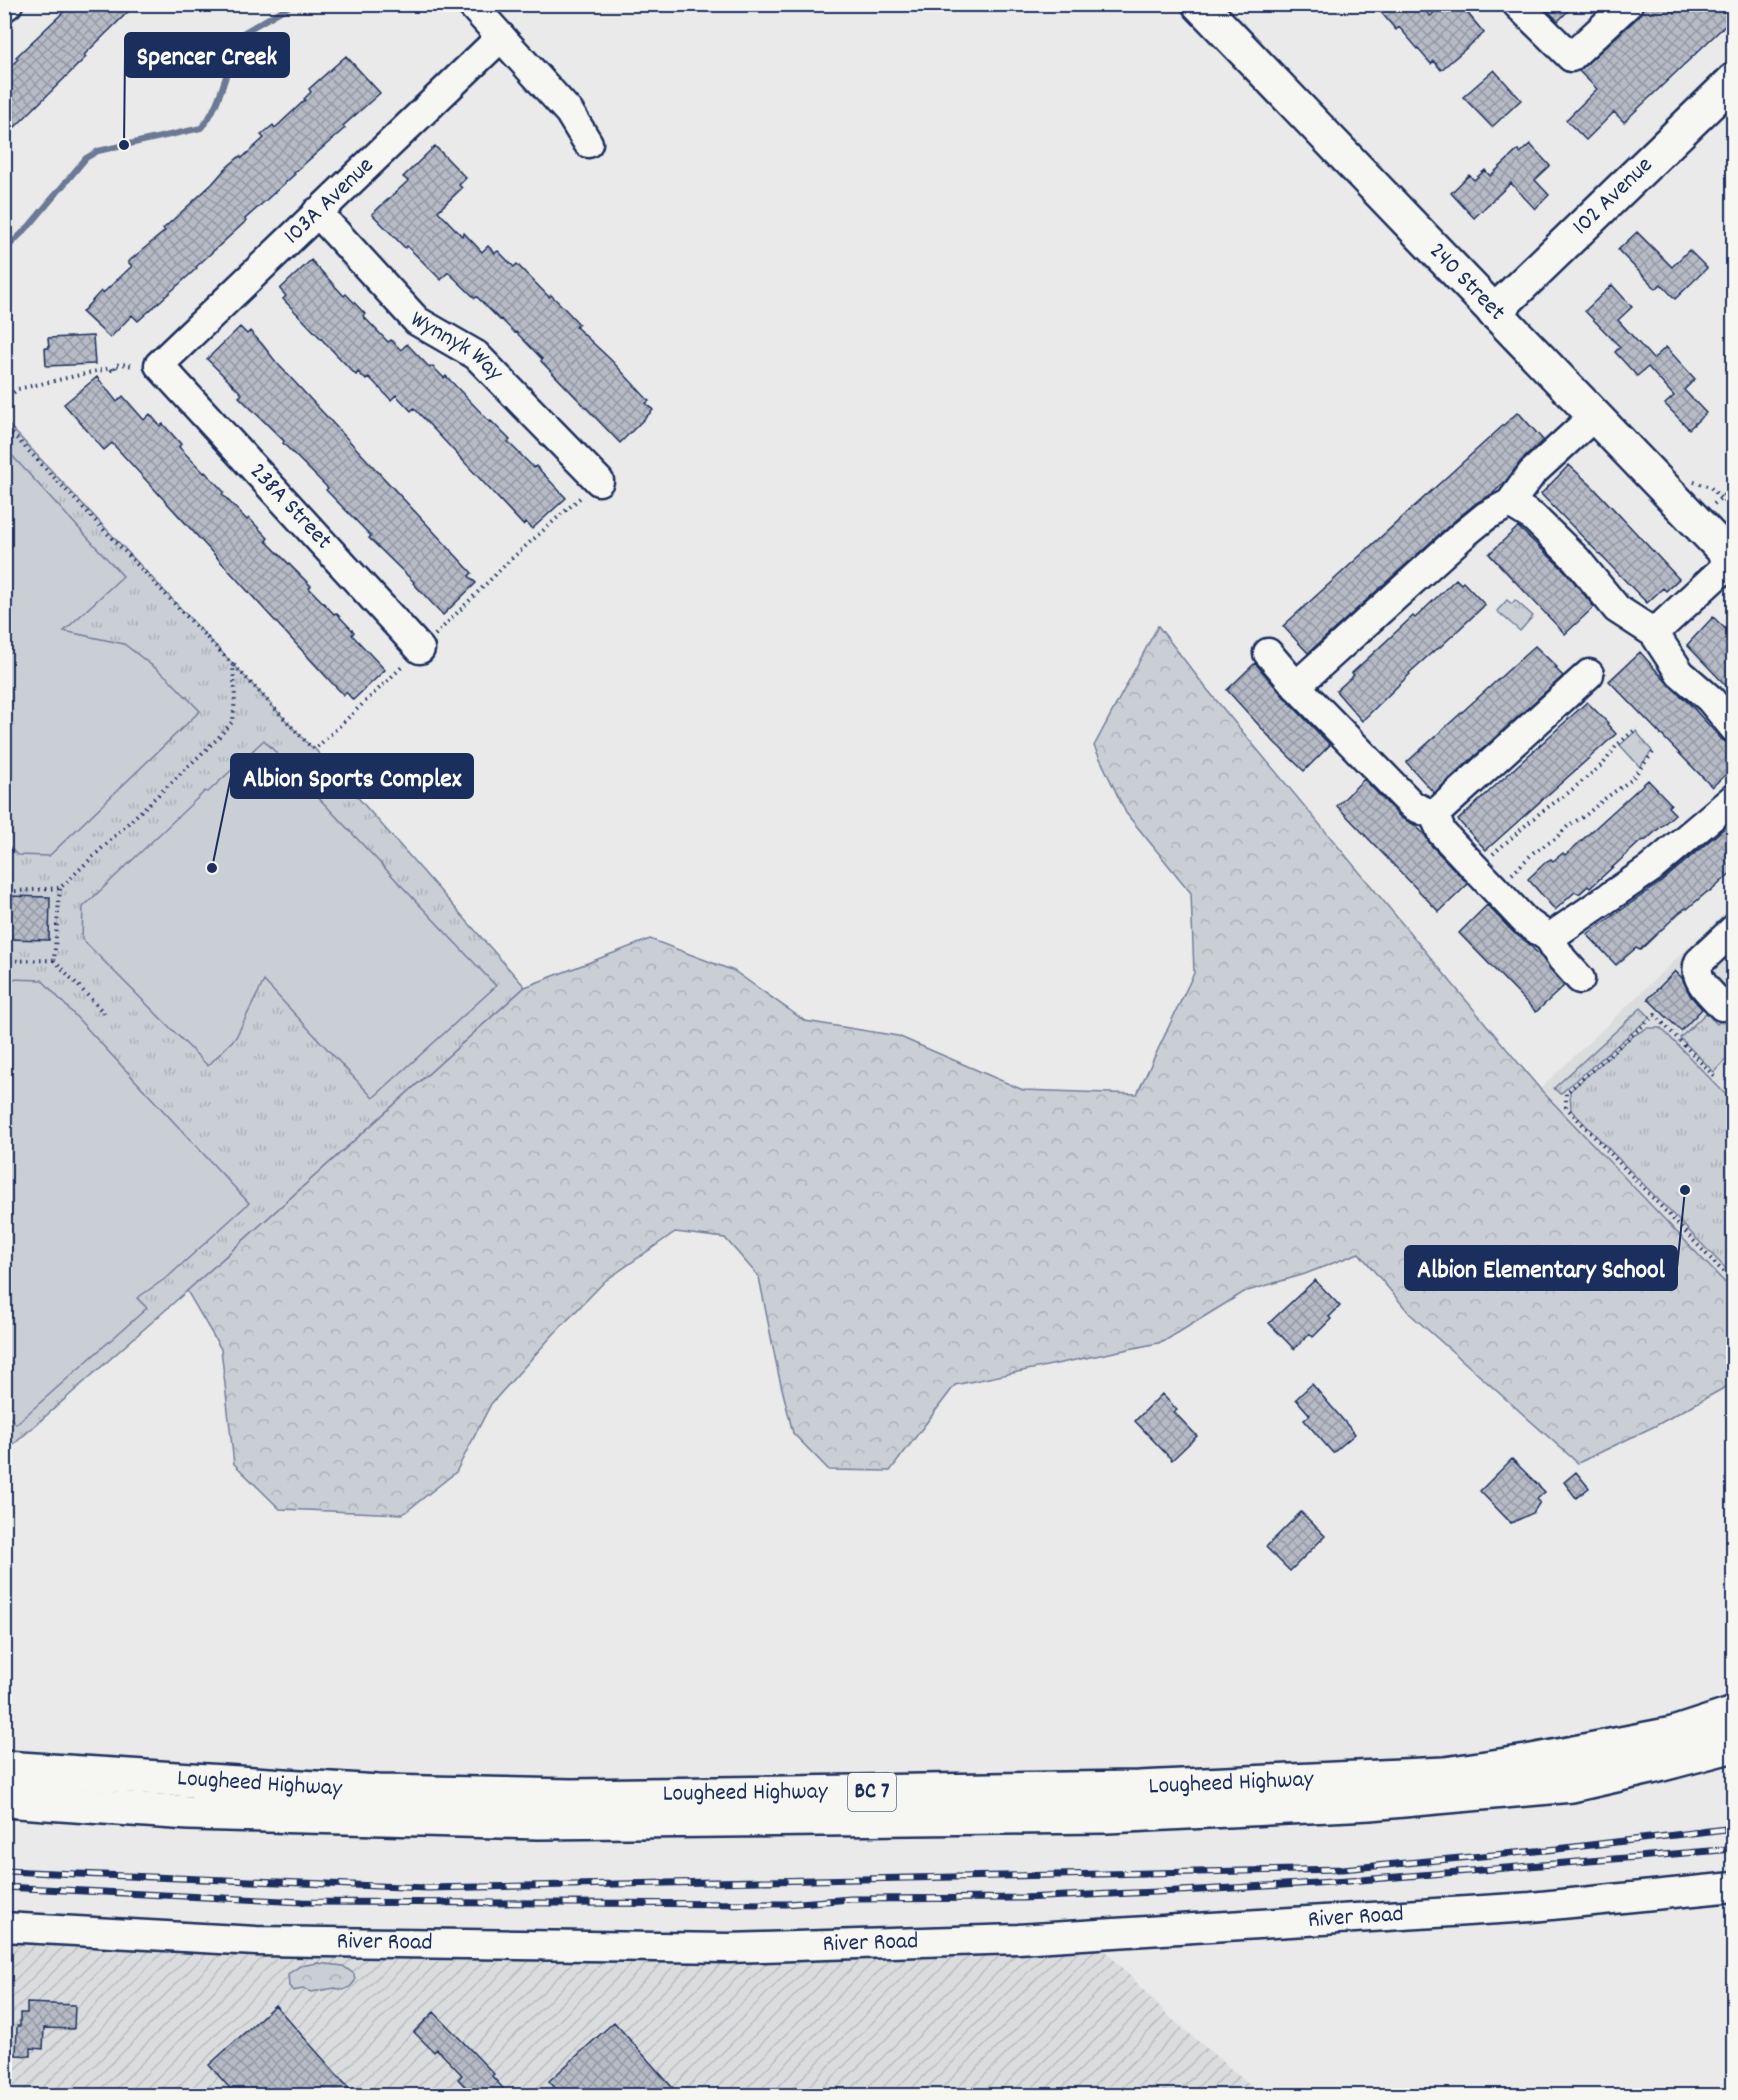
<svg xmlns="http://www.w3.org/2000/svg" width="1738" height="2100" viewBox="0 0 1738 2100" font-family="Dekko,sans-serif">
	<defs>
		<pattern id="industrial-furrows" width="10" height="10" patternUnits="userSpaceOnUse" patternTransform="scale(1.5)"><rect width="10" height="10" fill="#dadcde"/><path d="M-1 1l2-2M0 10L10 0M9 11l2-2" fill="none" stroke="#babdc1"/></pattern>
		<pattern id="grass-tufts" width="24" height="20" patternUnits="userSpaceOnUse" patternTransform="scale(1.5)"><rect width="24" height="20" fill="#caced5"/><path d="M3 7l-1-3M5 7V3M7 7l1-3M15 17l-1-3M17 17v-4M19 17l1-3" fill="none" stroke="#adb1b9"/></pattern>
		<pattern id="forest-crowns" width="20" height="18" patternUnits="userSpaceOnUse" patternTransform="scale(1.5)"><rect width="20" height="18" fill="#caced5"/><path d="M2 6a3 3 0 1 1 6 0M12 15a3 3 0 1 1 6 0" fill="none" stroke="#adb1b9"/></pattern>
		<pattern id="building-cross-hatch" width="8" height="8" patternUnits="userSpaceOnUse" patternTransform="scale(1.5)"><rect width="8" height="8" fill="#b6bbc6"/><path d="M0 0l8 8M0 8l8-8" fill="none" stroke="#9398a4"/></pattern>
	</defs>
	<rect width="100%" height="100%" fill="#e9eae9"/>
	<filter id="ink" filterUnits="userSpaceOnUse"><feTurbulence type="fractalNoise" baseFrequency=".0167" numOctaves="2"/><feDisplacementMap in="SourceGraphic" scale="12" xChannelSelector="R" yChannelSelector="G"/><feConvolveMatrix kernelMatrix="1 2 1 2 8 2 1 2 1" color-interpolation-filters="sRGB"/></filter>
	<g filter="url(#ink)">
		<!-- built -->
		<path fill="#dadcde" d="M 1733,905 L 1733,1290 L 1540,1089 Z"/>
		<!-- industrial -->
		<path fill="url(#industrial-furrows)" d="M 4,1928 L 256,1941 L 1091,1935 L 1166,2014 L 1262,2095 L 5,2095 Z"/>
		<!-- grass -->
		<path fill="url(#grass-tufts)" stroke="#727e9a" stroke-width="1.5" d="M 4,420 L 309,745 L 315,749 L 525,987 L 187,1291 L 5,1452 Z
			M 1507,600 L 1512,604 L 1515,600 L 1533,616 L 1520,631 L 1497,611 Z
			M 1636,731 L 1652,751 L 1640,767 L 1620,745 Z
			M 1641,1008 L 1650,1017 L 1560,1094 L 1554,1088 Z
			M 1706,1013 L 1717,1024 L 1723,1019 L 1733,1030 L 1733,1052 L 1714,1072 L 1680,1038 Z
			M 1647,1028 L 1661,1028 L 1733,1102 L 1733,1276 L 1571,1110 L 1570,1091 L 1631,1037 Z"/>
		<!-- forest -->
		<path fill="url(#forest-crowns)" stroke="#727e9a" stroke-width="1.5" d="M 1158,626 L 1206,688 L 1540,1089 L 1733,1291 L 1733,1383 L 1655,1426 L 1578,1463 L 1410,1314 L 1359,1253 L 1305,1274 L 1244,1292 L 1163,1342 L 955,1385 L 890,1471 L 829,1470 L 793,1433 L 778,1372 L 759,1277 L 725,1238 L 675,1232 L 605,1281 L 550,1338 L 491,1404 L 456,1472 L 403,1514 L 280,1509 L 234,1464 L 221,1349 L 187,1291 L 525,987 L 650,939 L 734,971 L 805,1021 L 898,1036 L 1023,1090 L 1137,1094 L 1194,973 L 1191,893 L 1126,813 L 1094,746 Z
			M 318,1963 L 343,1966 L 354,1974 L 355,1981 L 350,1987 L 343,1990 L 335,1988 L 311,1992 L 303,1989 L 293,1991 L 289,1986 L 288,1974 L 300,1966 Z"/>
		<!-- pitch -->
		<path fill="#caced5" stroke="#727e9a" stroke-width="1.5" d="M 5,448 L 123,576 L 64,631 L 124,644 L 168,678 L 200,711 L 49,856 L 17,855 L 5,842 Z
			M 264,740 L 496,986 L 373,1098 L 264,981 L 236,1037 L 208,1066 L 82,939 L 83,907 L 205,791 L 208,792 Z
			M 9,979 L 42,980 L 249,1203 L 169,1276 L 137,1298 L 147,1308 L 16,1424 L 4,1412 L 4,984 Z"/>
		<g fill="none" stroke-linecap="round" stroke-linejoin="round">
			<!-- stream -->
			<path stroke="#6c7995" stroke-width="6" d="M 4,251 L 30,225 L 86,158 L 98,151 L 201,128 C 221,108 228,61 241,34 L 293,4"/>
		</g>
		<!-- building -->
		<path fill="url(#building-cross-hatch)" stroke="#1b2f5e" stroke-width="1.5" d="M 72,4 L 136,4 L 84,55 L 86,57 L 15,127 L 4,118 L 4,73 L 18,59 L 16,57 Z
			M 1374,4 L 1420,4 L 1430,16 L 1444,4 L 1448,4 L 1454,11 L 1461,5 L 1484,33 L 1441,70 L 1434,61 L 1431,64 L 1399,27 L 1396,30 Z
			M 1541,4 L 1575,4 L 1558,21 Z
			M 1644,4 L 1666,4 L 1675,13 L 1684,4 L 1734,4 L 1734,17 L 1624,122 L 1614,112 L 1586,140 L 1566,120 L 1597,89 L 1579,71 L 1639,16 Z
			M 346,56 L 380,93 L 343,126 L 345,128 L 294,173 L 295,174 L 245,219 L 246,221 L 196,267 L 197,268 L 138,321 L 132,315 L 110,338 L 82,312 L 101,291 L 103,293 L 132,266 L 128,262 L 165,231 L 163,229 L 212,184 L 226,168 L 240,156 L 242,158 L 264,138 L 261,135 L 273,125 L 275,128 L 305,100 L 304,99 L 311,92 L 309,89 Z
			M 1494,70 L 1521,100 L 1492,127 L 1463,97 Z
			M 1530,144 L 1550,166 L 1535,180 L 1549,195 L 1535,209 L 1511,183 L 1474,218 L 1451,193 L 1469,175 L 1474,180 L 1485,170 L 1490,176 L 1518,150 L 1520,153 Z
			M 435,146 L 466,178 L 459,185 L 462,188 L 438,211 L 462,236 L 464,233 L 482,252 L 488,246 L 495,253 L 498,251 L 514,267 L 517,264 L 549,297 L 551,295 L 564,308 L 579,324 L 576,327 L 611,360 L 649,401 L 646,403 L 653,410 L 620,443 L 541,361 L 542,359 L 516,332 L 515,333 L 501,319 L 500,320 L 477,297 L 475,298 L 448,272 L 441,280 L 407,246 L 405,248 L 372,214 L 408,181 L 403,177 Z
			M 1637,232 L 1672,267 L 1689,250 L 1707,268 L 1675,299 L 1661,284 L 1656,289 L 1618,250 Z
			M 311,260 L 344,296 L 346,294 L 365,314 L 363,316 L 388,342 L 391,340 L 401,350 L 407,344 L 430,368 L 432,366 L 444,378 L 446,376 L 490,422 L 491,421 L 510,440 L 508,442 L 534,468 L 536,466 L 566,498 L 532,529 L 526,522 L 523,525 L 414,408 L 411,411 L 396,395 L 391,400 L 369,377 L 366,380 L 358,372 L 356,375 L 283,299 L 286,296 L 280,289 Z
			M 1612,285 L 1632,307 L 1618,320 L 1653,359 L 1666,347 L 1695,379 L 1684,390 L 1706,413 L 1689,429 L 1665,404 L 1674,396 L 1648,367 L 1637,376 L 1615,352 L 1620,347 L 1585,311 Z
			M 240,327 L 247,334 L 250,331 L 262,344 L 276,362 L 472,573 L 469,576 L 476,583 L 443,615 L 413,583 L 414,582 L 369,538 L 371,536 L 326,490 L 328,488 L 283,443 L 284,441 L 239,397 L 242,394 L 207,359 Z
			M 93,336 L 95,364 L 46,366 L 45,348 L 49,348 L 48,338 Z
			M 97,377 L 117,402 L 123,396 L 144,420 L 150,414 L 160,426 L 163,424 L 181,444 L 179,447 L 204,473 L 205,472 L 224,492 L 222,494 L 247,520 L 249,518 L 268,538 L 266,541 L 311,586 L 309,588 L 334,614 L 336,613 L 354,632 L 352,635 L 385,670 L 353,700 L 346,692 L 344,695 L 331,682 L 112,443 L 104,450 L 64,404 Z
			M 1518,412 L 1543,440 L 1521,461 L 1505,482 L 1492,494 L 1476,503 L 1453,522 L 1308,653 L 1283,626 Z
			M 1569,465 L 1592,486 L 1679,579 L 1666,591 L 1663,588 L 1647,603 L 1541,494 Z
			M 1518,527 L 1566,572 L 1594,607 L 1565,634 L 1489,554 Z
			M 1456,579 L 1461,584 L 1463,582 L 1485,605 L 1438,649 L 1436,649 L 1409,673 L 1410,674 L 1362,721 L 1336,691 L 1354,675 L 1352,673 L 1368,658 L 1413,616 L 1415,618 Z
			M 1713,617 L 1734,637 L 1734,694 L 1687,645 Z
			M 1535,646 L 1557,667 L 1555,668 L 1563,676 L 1434,793 L 1407,763 L 1407,762 Z
			M 1640,652 L 1669,685 L 1691,705 L 1721,739 L 1734,748 L 1734,767 L 1712,787 L 1609,681 Z
			M 1255,663 L 1284,697 L 1330,745 L 1304,771 L 1274,742 L 1227,690 Z
			M 1587,702 L 1608,723 L 1607,724 L 1616,734 L 1486,850 L 1458,820 Z
			M 1364,779 L 1401,818 L 1415,825 L 1425,835 L 1430,844 L 1468,884 L 1439,912 L 1337,806 Z
			M 1648,780 L 1671,804 L 1668,807 L 1675,814 L 1646,840 L 1641,841 L 1590,888 L 1588,886 L 1579,894 L 1575,892 L 1555,910 L 1528,879 L 1547,861 L 1551,859 L 1553,861 L 1563,853 L 1565,855 L 1571,850 Z
			M 1734,820 L 1734,870 L 1710,892 L 1707,892 L 1687,909 L 1686,908 L 1679,913 L 1640,950 L 1636,948 L 1616,965 L 1587,934 L 1661,882 Z
			M 7,896 L 50,897 L 49,940 L 6,939 Z
			M 1487,905 L 1513,932 L 1528,943 L 1542,958 L 1564,986 L 1536,1012 L 1459,933 Z
			M 1675,971 L 1682,978 L 1690,995 L 1702,1009 L 1681,1031 L 1648,999 Z
			M 1315,1280 L 1340,1306 L 1329,1317 L 1331,1319 L 1313,1337 L 1310,1334 L 1294,1349 L 1269,1323 Z
			M 1312,1384 L 1355,1434 L 1333,1453 L 1304,1420 L 1310,1415 L 1296,1399 Z
			M 1162,1394 L 1177,1410 L 1174,1412 L 1197,1436 L 1172,1460 L 1135,1421 Z
			M 1512,1459 L 1545,1492 L 1537,1499 L 1540,1502 L 1533,1513 L 1511,1523 L 1480,1491 Z
			M 1576,1472 L 1589,1488 L 1576,1498 L 1564,1482 Z
			M 1301,1512 L 1325,1536 L 1290,1571 L 1266,1547 Z
			M 27,2003 L 75,2005 L 74,2029 L 44,2028 L 43,2049 L 31,2048 L 31,2056 L 16,2055 L 17,2026 L 20,2026 L 20,2013 L 27,2013 Z
			M 275,2005 L 356,2096 L 237,2096 L 209,2065 Z
			M 434,2012 L 494,2074 L 492,2076 L 510,2096 L 474,2096 L 458,2079 L 462,2075 L 437,2049 L 434,2052 L 414,2032 Z
			M 614,2022 L 680,2096 L 562,2096 L 549,2081 Z"/>
		<g fill="none" stroke-linecap="round" stroke-linejoin="round">
			<defs>
				<g id="minor">
					<path d="M 471,4 L 569,112 L 588,143"/>
					<path d="M 1517,4 L 1571,57 L 1628,4"/>
					<path d="M 4,7 L 8,4"/>
					<path id="s1" d="M 317,212 L 417,321 L 476,355 L 599,481"/>
					<path d="M 1510,503 L 1533,517 L 1576,559 L 1617,609 L 1654,633 L 1680,673 L 1710,699 L 1734,728"/>
					<path d="M 1654,633 L 1733,560"/>
					<path id="s2" d="M 420,649 L 159,365 L 501,37"/>
					<path d="M 1268,653 L 1296,686 L 1413,806 L 1434,815 L 1442,833 L 1525,921 L 1549,938 L 1562,959 L 1580,979"/>
					<path d="M 1296,686 L 1464,534 L 1486,516 L 1510,503 L 1532,473 L 1594,416"/>
					<path d="M 1434,815 L 1589,674"/>
					<path d="M 1549,938 L 1650,869 L 1734,798"/>
					<path d="M 1722,1006 C 1712,994 1692,980 1699,962 L 1734,929"/>
					<path id="s3" d="M 4,1927 L 256,1941 L 728,1948 L 1018,1939 L 1531,1907 L 1734,1887"/>
				</g>
				<g id="major">
					<path id="s4" d="M 1199,4 L 1734,561"/>
					<path id="s5" d="M 1494,312 L 1734,80"/>
				</g>
				<g id="highway">
					<path id="s6" d="M 4,1768 L 378,1792 L 572,1796 L 1139,1788 L 1445,1774 L 1527,1762 L 1673,1734 L 1734,1714"/>
					<path d="M 4,1800 L 189,1813 L 539,1822 L 1107,1816 L 1370,1803 L 1572,1785 L 1651,1767 L 1734,1745"/>
				</g>
			</defs>
			<!-- minor casing -->
			<use href="#minor" stroke="#1b2f5e" stroke-width="33"/>
			<!-- major casing -->
			<use href="#major" stroke="#1b2f5e" stroke-width="38"/>
			<!-- highway casing -->
			<use href="#highway" stroke="#1b2f5e" stroke-width="38"/>
			<!-- path -->
			<path stroke="#1b2f5e" stroke-width="4" stroke-dasharray="1.5 4.5" stroke-linecap="butt" d="M 4,400 L 18,389 L 111,368 L 112,370 L 116,369 L 115,365 L 122,364 L 133,366
				M 4,425 L 233,665 L 235,697 L 233,721 L 216,740 L 60,888 L 4,892
				M 1694,482 L 1710,487 L 1734,511
				M 1714,504 L 1734,486
				M 435,635 L 510,560 L 582,496
				M 234,665 L 309,745 L 315,749 L 404,665
				M 1493,854 L 1541,812 L 1568,793 L 1604,763 L 1617,745 L 1637,728
				M 1512,874 L 1534,852 L 1555,839 L 1569,825 L 1586,815 L 1603,800 L 1631,780 L 1655,750
				M 54,960 L 106,1015
				M 4,961 L 54,960 L 60,888
				M 1714,1076 L 1655,1015 L 1566,1093 L 1566,1107 L 1734,1283"/>
			<!-- minor -->
			<use href="#minor" stroke="#f6f6f2" stroke-width="28"/>
			<!-- major -->
			<use href="#major" stroke="#f6f6f2" stroke-width="33"/>
			<!-- highway -->
			<use href="#highway" stroke="#f6f6f2" stroke-width="33"/>
			<defs>
				<path id="rail" d="M 4,1871 L 427,1888 L 1342,1869 L 1557,1849 L 1734,1828
					M 4,1887 L 303,1902 L 786,1904 L 851,1899 L 1022,1898 L 1200,1890 L 1348,1881 L 1734,1849"/>
			</defs>
			<!-- rail casing -->
			<use href="#rail" stroke="#1b2f5e" stroke-width="7"/>
			<!-- rail -->
			<use href="#rail" stroke="#f6f6f2" stroke-width="4.5" stroke-dasharray="14" stroke-linecap="butt"/>
		</g>
	</g>
	<g text-anchor="middle" dominant-baseline="central" stroke-width="4.5" stroke-linejoin="round" paint-order="stroke">
		<!-- shield labels -->
		<rect fill="#f6f6f2" stroke="#5d6b8a" stroke-width="1.5" x="848" y="1773" width="48" height="38" rx="4.5"/>
		<g font-size="22" font-weight="bold" fill="#1b2f5e">
			<text x="872" y="1792">BC 7</text>
		</g>
		<!-- street labels -->
		<g font-size="24" fill="#1b2f5e" stroke="#f6f6f2">
			<text stroke="none"><textPath href="#s5" startOffset="166">102 Avenue</textPath></text>
			<text stroke="none"><textPath href="#s2" startOffset="622">103A Avenue</textPath></text>
			<text stroke="none"><textPath href="#s4" startOffset="386">240 Street</textPath></text>
			<text stroke="none"><textPath href="#s1" startOffset="195">Wynnyk Way</textPath></text>
			<text transform="translate(290 507) rotate(47)">238A Street</text>
			<text stroke="none"><textPath href="#s6" startOffset="256">Lougheed Highway</textPath></text>
			<text stroke="none"><textPath href="#s6" startOffset="1228">Lougheed Highway</textPath></text>
			<text stroke="none"><textPath href="#s6" startOffset="742">Lougheed Highway</textPath></text>
			<text stroke="none"><textPath href="#s3" startOffset="1353">River Road</textPath></text>
			<text stroke="none"><textPath href="#s3" startOffset="381">River Road</textPath></text>
			<text stroke="none"><textPath href="#s3" startOffset="867">River Road</textPath></text>
		</g>
	</g>
	<!-- callouts -->
	<path fill="none" stroke="#1b2f5e" stroke-width="2" d="M124 145L125 55M212 868L231 776M1685 1190L1677 1268"/>
	<g fill="#1b2f5e" stroke="#f6f6f2" stroke-width="2">
		<circle cx="124" cy="145" r="6"/>
		<circle cx="212" cy="868" r="6"/>
		<circle cx="1685" cy="1190" r="6"/>
	</g>
	<g fill="#1b2f5e" stroke="#1b2f5e" stroke-width="2">
		<rect x="125" y="33" width="164" height="44" rx="6"/>
		<rect x="231" y="754" width="242" height="44" rx="6"/>
		<rect x="1405" y="1246" width="272" height="44" rx="6"/>
	</g>
	<g font-size="26" text-anchor="middle" font-weight="bold" fill="#fff">
		<text x="207" y="64">Spencer Creek</text>
		<text x="352" y="786">Albion Sports Complex</text>
		<text x="1541" y="1277">Albion Elementary School</text>
	</g>
	<!-- margin -->
	<rect width="1738" height="2100" fill="none" stroke="#f6f6f2" stroke-width="24"/>
	<rect x="12" y="12" width="1714" height="2076" fill="none" stroke="#1b2f5e" stroke-width="2" filter="url(#ink)"/>
</svg>
